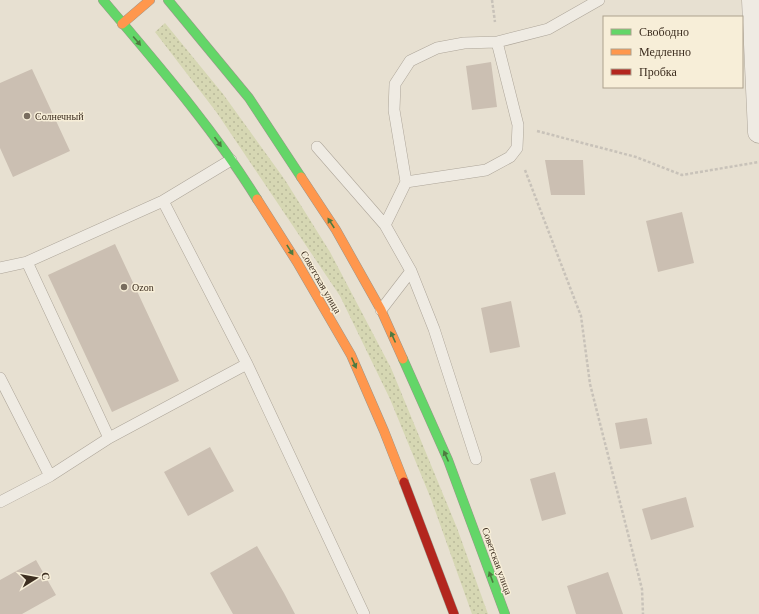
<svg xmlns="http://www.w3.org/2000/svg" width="759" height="614" viewBox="0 0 759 614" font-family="Georgia,serif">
	<defs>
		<pattern id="grass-dots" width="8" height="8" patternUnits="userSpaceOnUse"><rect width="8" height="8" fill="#d6d7b3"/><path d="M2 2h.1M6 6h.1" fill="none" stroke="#b9b99a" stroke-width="1.8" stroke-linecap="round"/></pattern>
	</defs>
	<rect width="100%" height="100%" fill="#e7e0d1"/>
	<!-- grass -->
	<path fill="url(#grass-dots)" d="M 165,23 L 223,94 L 285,180 L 330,252 L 391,368 L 457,528 L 488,614 L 472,614 L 431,499 L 390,399 L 340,296 L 217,113 L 155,32 Z"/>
	<!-- building -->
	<path fill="#cbbfb2" d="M 491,62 L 497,107 L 472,110 L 466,66 Z
		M 32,69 L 70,151 L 13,177 L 0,148 L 0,83 Z
		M 545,160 L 583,160 L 585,195 L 551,195 Z
		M 682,212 L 694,263 L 658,272 L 646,221 Z
		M 115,244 L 179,381 L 112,412 L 48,275 Z
		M 511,301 L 520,347 L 490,353 L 481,308 Z
		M 647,418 L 652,444 L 620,449 L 615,423 Z
		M 210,447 L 234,491 L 188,516 L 164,472 Z
		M 555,472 L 566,514 L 542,521 L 530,479 Z
		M 686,497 L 694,527 L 651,540 L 642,509 Z
		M 257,546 L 284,593 L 295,614 L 233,614 L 210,573 Z
		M 36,560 L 56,595 L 22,614 L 0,614 L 0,580 Z
		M 608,572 L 623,614 L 576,614 L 567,586 Z"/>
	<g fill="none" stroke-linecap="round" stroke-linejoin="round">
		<defs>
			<path id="lane" d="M 317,147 L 385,225 L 411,271 L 434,329 L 476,459
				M 406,182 L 486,170 L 510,157 L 517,148 L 518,125 L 497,42
				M 163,201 L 247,364
				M 385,225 L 406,182 L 394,110 L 395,84 L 410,61 L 437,48 L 464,43 L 497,42 L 548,29 L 599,0
				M 27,262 L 109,438
				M 0,268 L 27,262 L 163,201 L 231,160
				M 381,310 L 411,271
				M 0,378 L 50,476
				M 0,502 L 50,476 L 109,438 L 247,364 L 364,614"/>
			<path id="street" d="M 753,0 L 759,132"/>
			<path id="fast" d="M 103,0 C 157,64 213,128 257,199
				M 168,0 L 249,98 L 301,177
				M 403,359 L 448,460 L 505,614"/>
			<path id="slow" d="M 122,24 L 150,0
				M 301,177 L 336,230 L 381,310 L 403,359
				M 257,199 L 297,262 L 351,355 L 384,431 L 404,482"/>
			<path id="jam" d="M 404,482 L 454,614"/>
		</defs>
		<!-- lane casing -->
		<use href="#lane" stroke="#ada599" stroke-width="12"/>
		<!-- street casing -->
		<use href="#street" stroke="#ada599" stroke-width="23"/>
		<!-- fast casing -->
		<use href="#fast" stroke="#9c958a" stroke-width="10"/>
		<!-- slow casing -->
		<use href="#slow" stroke="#9c958a" stroke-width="10"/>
		<!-- jam casing -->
		<use href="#jam" stroke="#9c958a" stroke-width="10"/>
		<!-- path -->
		<path stroke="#c8c2b9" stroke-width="2.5" stroke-dasharray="3 2" stroke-linecap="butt" d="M 492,0 L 495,22
			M 537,131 L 636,157 L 682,175 L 759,162
			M 525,170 L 581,316 L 590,384 L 642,589 L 643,614"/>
		<!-- lane -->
		<use href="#lane" stroke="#efebe3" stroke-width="11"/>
		<!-- street -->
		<use href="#street" stroke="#efebe3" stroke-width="22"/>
		<!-- fast -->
		<use href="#fast" stroke="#63d668" stroke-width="9"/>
		<!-- slow -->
		<use href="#slow" stroke="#ff974d" stroke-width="9"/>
		<!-- jam -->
		<use href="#jam" stroke="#b3261e" stroke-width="9"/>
	</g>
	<!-- one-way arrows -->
	<defs><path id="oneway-solid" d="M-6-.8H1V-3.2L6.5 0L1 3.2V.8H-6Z"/></defs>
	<g fill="#4e7a40">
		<use href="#oneway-solid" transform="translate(137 41) rotate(50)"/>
		<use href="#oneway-solid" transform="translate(218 142) rotate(54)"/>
		<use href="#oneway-solid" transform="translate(331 223) rotate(-123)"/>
		<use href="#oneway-solid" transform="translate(290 250) rotate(58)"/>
		<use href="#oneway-solid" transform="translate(393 337) rotate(-114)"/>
		<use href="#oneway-solid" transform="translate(354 363) rotate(66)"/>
		<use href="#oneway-solid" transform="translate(446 456) rotate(-114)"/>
		<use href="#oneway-solid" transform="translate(491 577) rotate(-110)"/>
	</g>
	<!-- markers -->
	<g fill="#786c5e" stroke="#f7eed8" stroke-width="1.5">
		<circle cx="27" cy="116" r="4"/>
		<circle cx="124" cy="287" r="4"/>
	</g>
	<g text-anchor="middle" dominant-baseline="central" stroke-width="3" stroke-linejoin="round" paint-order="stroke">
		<!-- poi labels -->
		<g font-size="10" fill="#3d2e20" stroke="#f7eed8" text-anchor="start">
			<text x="35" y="116">Солнечный</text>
			<text x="132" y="287">Ozon</text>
		</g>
		<!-- street labels -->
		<g font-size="10" fill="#3d2e20" stroke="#f7eed8">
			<text transform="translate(321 282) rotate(60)">Советская улица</text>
			<text transform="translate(497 561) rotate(70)">Советская улица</text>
		</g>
	</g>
	<!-- legend -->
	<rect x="603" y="16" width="140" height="72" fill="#f7eed8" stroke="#ada18e"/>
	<rect x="611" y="29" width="20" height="6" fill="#63d668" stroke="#ada18e"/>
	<text x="639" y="36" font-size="12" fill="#3d2e20">Свободно</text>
	<rect x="611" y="49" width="20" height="6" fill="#ff974d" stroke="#ada18e"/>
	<text x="639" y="56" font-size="12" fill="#3d2e20">Медленно</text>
	<rect x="611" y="69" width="20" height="6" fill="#b3261e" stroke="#ada18e"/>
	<text x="639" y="76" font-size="12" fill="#3d2e20">Пробка</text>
	<!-- north arrow -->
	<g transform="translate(36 578) rotate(79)" stroke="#f7eed8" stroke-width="3" paint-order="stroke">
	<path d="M0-3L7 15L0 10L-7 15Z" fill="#3d2e20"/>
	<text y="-6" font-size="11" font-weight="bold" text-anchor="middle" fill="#3d2e20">С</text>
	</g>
</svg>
